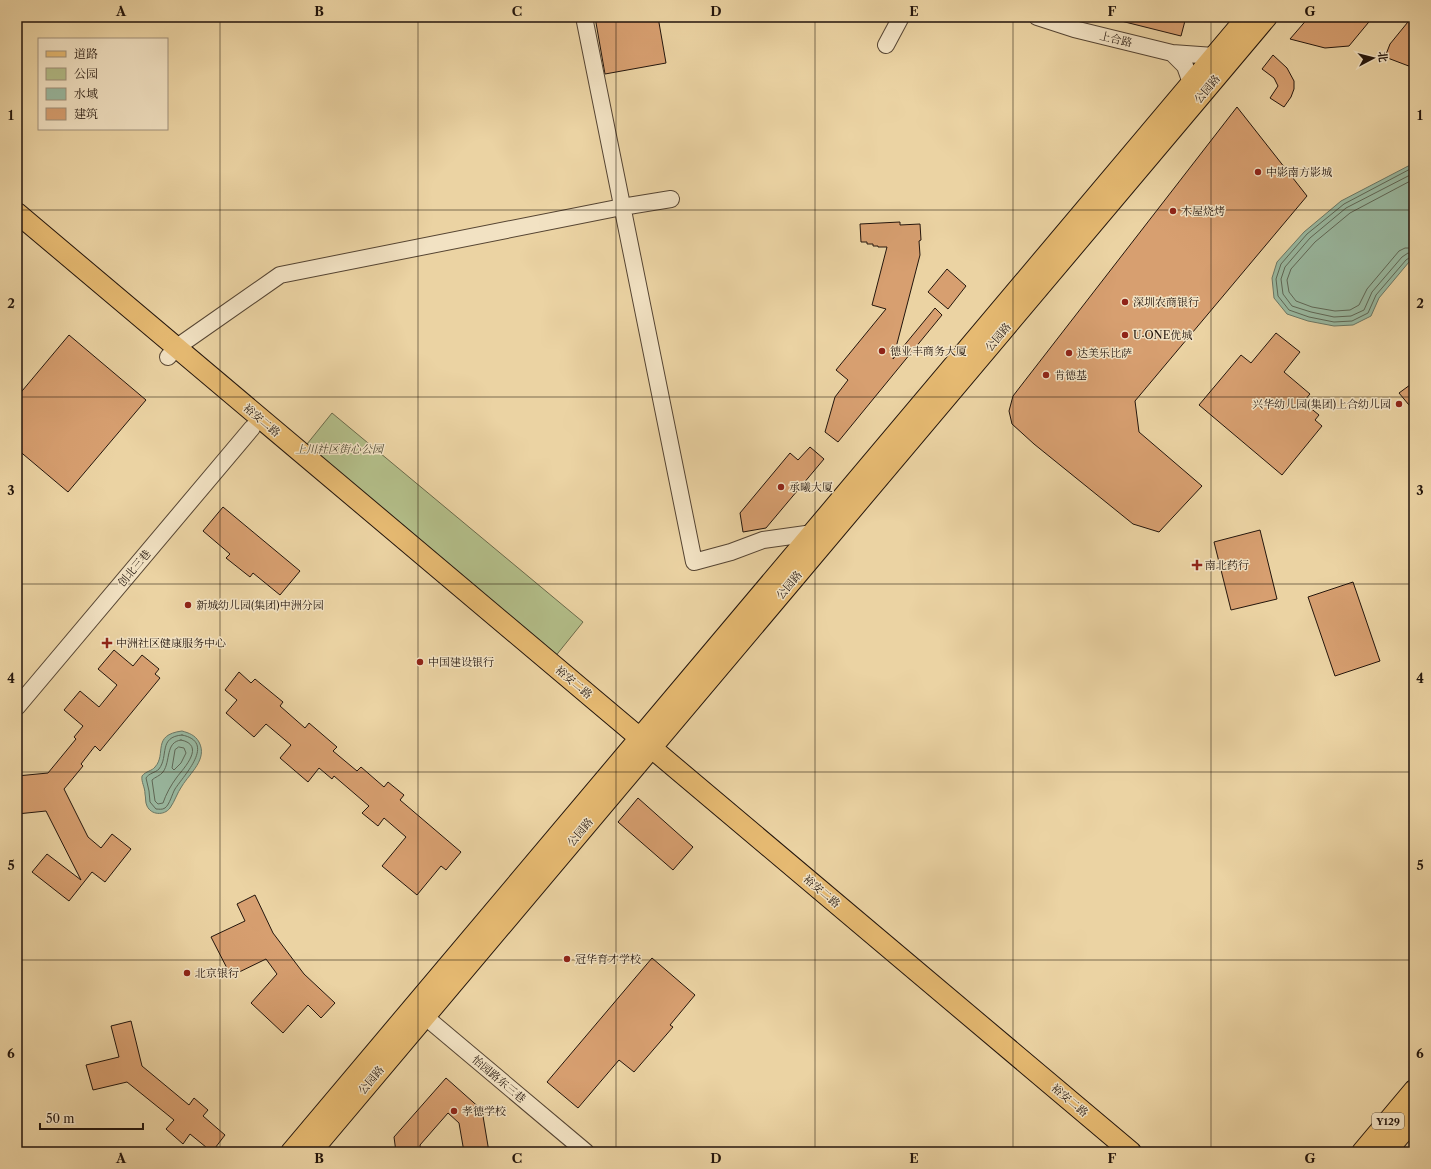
<svg xmlns="http://www.w3.org/2000/svg" width="1431" height="1169" viewBox="0 0 1431 1169" font-family="'Libre Caslon Text','Noto Serif SC',serif">
	<rect width="100%" height="100%" fill="#ebd3a3"/>
	<filter id="stains"><feTurbulence type="fractalNoise" baseFrequency=".005" numOctaves="4"/><feColorMatrix values="0 0 0 0 .2 0 0 0 0 .09 0 0 0 0 .02 0 0 0 .5 -.17"/></filter>
	<radialGradient id="worn" r=".72"><stop offset=".6" stop-color="#630" stop-opacity="0"/><stop offset="1" stop-color="#630" stop-opacity=".3"/></radialGradient>
	<!-- green -->
	<path fill="#b3be89" stroke="#6b6a4a" d="M 332,413 L 583,622 L 554,658 L 303,449 Z"/>
	<!-- water -->
	<path fill="#99b9a1" stroke="#6a7765" d="M 1414,163 L 1414,264 L 1409,262 L 1379,298 L 1371,316 L 1353,325 L 1334,326 L 1308,321 L 1287,314 L 1274,298 L 1272,278 L 1277,262 L 1304,232 L 1341,201 Z
		M 182,731 C 189,733 195,735 199,742 C 208,759 190,773 182,786 C 177,793 175,801 170,808 C 164,816 151,815 147,806 C 145,802 146,798 145,794 C 145,787 141,782 142,776 C 146,771 152,771 155,767 C 167,754 151,735 182,731 Z"/>
	<g fill="none" stroke-linecap="round" stroke-linejoin="round">
		<!-- shore -->
		<path stroke="#5e6756" stroke-width="1" d="M 1414,167 L 1344,204 L 1307,234 L 1281,264 L 1276,279 L 1278,296 L 1289,310 L 1309,317 L 1334,322 L 1352,321 L 1368,313 L 1376,295 L 1406,260 L 1409,258 L 1414,260
			M 1414,173 L 1346,208 L 1310,238 L 1285,267 L 1281,279 L 1283,294 L 1292,306 L 1311,312 L 1334,317 L 1351,316 L 1364,310 L 1372,292 L 1402,257 L 1408,253 L 1414,254
			M 1414,179 L 1350,213 L 1315,242 L 1291,269 L 1287,280 L 1289,292 L 1296,301 L 1312,307 L 1335,311 L 1350,310 L 1359,305 L 1367,289 L 1399,251 L 1405,248 L 1414,248
			M 182,735 C 217,742 184,775 175,789 C 172,794 170,804 165,808 C 162,810 159,809 156,809 L 150,802 L 149,791 L 146,778 C 149,773 155,773 159,769 C 169,756 158,737 182,735 Z
			M 181,740 C 206,745 184,768 177,777 C 171,785 166,794 163,803 L 158,804 L 155,801 L 152,780 C 155,777 160,776 163,772 C 171,761 165,742 181,740 Z
			M 179,747 L 184,748 L 186,753 L 181,763 L 174,770 L 172,768 L 175,750 Z"/>
	</g>
	<!-- building -->
	<path fill="#d79f70" stroke="#23150c" d="M 595,17 L 658,17 L 666,63 L 605,74 Z
		M 1122,17 L 1186,17 L 1181,36 L 1121,21 Z
		M 1309,17 L 1373,17 L 1349,46 L 1325,48 L 1290,39 Z
		M 1412,17 L 1414,17 L 1414,68 L 1385,57 L 1390,44 Z
		M 1273,55 L 1287,68 L 1294,81 L 1294,89 L 1291,97 L 1284,107 L 1270,98 L 1278,86 L 1274,78 L 1262,69 Z
		M 1237,107 L 1307,196 L 1135,401 L 1139,432 L 1202,486 L 1159,532 L 1133,524 L 1034,444 L 1012,424 L 1009,411 L 1013,396 Z
		M 900,222 L 900,225 L 920,224 L 921,240 L 919,241 L 920,255 L 893,359 L 935,308 L 942,315 L 838,442 L 825,432 L 835,397 L 848,380 L 836,370 L 886,309 L 872,305 L 887,247 L 878,247 L 878,246 L 873,246 L 873,244 L 867,244 L 867,242 L 861,242 L 860,224 Z
		M 947,269 L 966,286 L 948,309 L 928,292 Z
		M 1276,333 L 1300,352 L 1284,372 L 1310,394 L 1303,402 L 1319,415 L 1315,420 L 1322,426 L 1282,475 L 1199,405 L 1241,355 L 1251,363 Z
		M 69,335 L 146,400 L 68,492 L 17,449 L 17,397 Z
		M 1414,382 L 1414,411 L 1399,393 Z
		M 810,447 L 824,459 L 766,528 L 743,532 L 740,513 L 790,453 L 798,460 Z
		M 223,507 L 300,571 L 280,595 L 253,573 L 250,577 L 226,558 L 230,554 L 203,531 Z
		M 1260,530 L 1277,599 L 1231,610 L 1214,542 Z
		M 1353,582 L 1380,661 L 1335,676 L 1308,597 Z
		M 114,650 L 133,666 L 142,655 L 159,669 L 155,674 L 160,678 L 100,751 L 95,746 L 81,764 L 83,766 L 64,789 L 88,837 L 101,848 L 112,834 L 131,849 L 105,882 L 92,872 L 69,901 L 32,872 L 47,854 L 81,880 L 46,811 L 17,814 L 17,776 L 48,773 L 76,739 L 74,737 L 83,726 L 64,710 L 80,691 L 99,707 L 117,685 L 98,669 Z
		M 239,672 L 251,683 L 255,679 L 283,702 L 280,706 L 305,728 L 309,723 L 337,747 L 333,751 L 357,771 L 361,767 L 384,787 L 388,782 L 404,795 L 400,800 L 461,852 L 446,870 L 441,866 L 417,895 L 382,866 L 406,837 L 384,818 L 378,826 L 362,813 L 369,806 L 334,776 L 332,779 L 319,768 L 308,782 L 280,758 L 291,745 L 266,724 L 254,737 L 226,713 L 237,700 L 225,690 Z
		M 638,798 L 693,847 L 673,870 L 618,822 Z
		M 255,895 L 273,933 L 304,974 L 335,1003 L 321,1018 L 308,1005 L 283,1033 L 251,1003 L 277,974 L 266,959 L 231,976 L 211,937 L 245,921 L 237,904 Z
		M 652,958 L 695,995 L 670,1025 L 673,1027 L 634,1072 L 619,1060 L 578,1108 L 547,1082 Z
		M 131,1021 L 142,1066 L 189,1105 L 194,1098 L 208,1110 L 203,1116 L 225,1135 L 212,1152 L 190,1134 L 183,1144 L 166,1129 L 174,1120 L 127,1082 L 93,1090 L 86,1065 L 119,1057 L 111,1026 Z
		M 446,1078 L 482,1110 L 489,1152 L 464,1152 L 459,1123 L 448,1113 L 420,1145 L 421,1152 L 396,1152 L 394,1137 Z"/>
	<g fill="none" stroke-linecap="round" stroke-linejoin="round">
		<defs>
			<path id="minor" d="M 584,17 L 694,562 L 731,552 L 763,540 L 813,533
				M 1037,17 L 1074,29 L 1172,53 L 1214,56
				M 886,45 L 901,17
				M 1172,53 L 1185,66 L 1191,83
				M 168,357 L 177,347 L 280,275 L 622,207 L 671,199
				M 17,707 L 252,428
				M 416,1009 L 586,1152"/>
			<path id="major" d="M 17,213 L 1131,1152
				M 291,1152 L 1247,17
				M 311,1152 L 1267,17
				M 1362,1152 L 1414,1090
				M 1386,1152 L 1414,1119"/>
		</defs>
		<!-- minor casing -->
		<use href="#minor" stroke="#554432" stroke-width="18"/>
		<!-- major casing -->
		<use href="#major" stroke="#23150c" stroke-width="22"/>
		<!-- minor -->
		<use href="#minor" stroke="#f2e2c3" stroke-width="16"/>
		<!-- major -->
		<use href="#major" stroke="#e6ba72" stroke-width="20"/>
	</g>
	<!-- grid -->
	<path fill="none" stroke="#23150c" stroke-width="1" stroke-opacity="0.55" d="M 220,17 L 220,1152M 418,17 L 418,1152M 616,17 L 616,1152M 815,17 L 815,1152M 1013,17 L 1013,1152M 1211,17 L 1211,1152M 17,210 L 1414,210M 17,397 L 1414,397M 17,584 L 1414,584M 17,772 L 1414,772M 17,960 L 1414,960"/>
	<!-- markers -->
	<g fill="#8f2418" stroke="#f2e2c3" stroke-width="1.5">
		<circle cx="1258" cy="172" r="4"/>
		<circle cx="1173" cy="211" r="4"/>
		<circle cx="1125" cy="302" r="4"/>
		<circle cx="1125" cy="335" r="4"/>
		<circle cx="882" cy="351" r="4"/>
		<circle cx="1069" cy="353" r="4"/>
		<circle cx="1046" cy="375" r="4"/>
		<circle cx="1399" cy="404" r="4"/>
		<circle cx="781" cy="487" r="4"/>
		<path d="M1195 559h4v4h4v4h-4v4h-4v-4h-4v-4h4z"/>
		<circle cx="188" cy="605" r="4"/>
		<path d="M105 637h4v4h4v4h-4v4h-4v-4h-4v-4h4z"/>
		<circle cx="420" cy="662" r="4"/>
		<circle cx="567" cy="959" r="4"/>
		<circle cx="187" cy="973" r="4"/>
		<circle cx="454" cy="1111" r="4"/>
	</g>
	<g text-anchor="middle" dominant-baseline="central" stroke-width="3" stroke-linejoin="round" paint-order="stroke">
		<!-- shield labels -->
		<rect fill="#f2e2c3" stroke="#615243" stroke-width="1" x="1372" y="1113" width="32" height="16" rx="3"/>
		<g font-size="10" font-weight="bold" fill="#23150c">
			<text x="1388" y="1121">Y129</text>
		</g>
		<!-- street labels -->
		<g font-size="11" fill="#23150c" stroke="#f2e2c3">
			<text transform="translate(1116 39) rotate(13)">上合路</text>
			<text transform="translate(1207 89) rotate(-50)">公园路</text>
			<text transform="translate(998 337) rotate(-50)">公园路</text>
			<text transform="translate(262 420) rotate(40)">裕安二路</text>
			<text transform="translate(134 568) rotate(-50)">创北三巷</text>
			<text transform="translate(789 585) rotate(-50)">公园路</text>
			<text transform="translate(574 682) rotate(40)">裕安二路</text>
			<text transform="translate(580 832) rotate(-50)">公园路</text>
			<text transform="translate(822 891) rotate(40)">裕安二路</text>
			<text transform="translate(499 1079) rotate(40)">怡园路东三巷</text>
			<text transform="translate(371 1080) rotate(-50)">公园路</text>
			<text transform="translate(1070 1100) rotate(40)">裕安二路</text>
		</g>
		<!-- poi labels -->
		<g font-size="11" fill="#23150c" stroke="#f2e2c3" text-anchor="start">
			<text x="1266" y="172">中影南方影城</text>
			<text x="1181" y="211">木屋烧烤</text>
			<text x="1133" y="302">深圳农商银行</text>
			<text x="1133" y="335">U·ONE优城</text>
			<text x="890" y="351">德业丰商务大厦</text>
			<text x="1077" y="353">达美乐比萨</text>
			<text x="1054" y="375">肯德基</text>
			<text x="1391" y="404" text-anchor="end">兴华幼儿园(集团)上合幼儿园</text>
			<text x="789" y="487">承曦大厦</text>
			<text x="1205" y="565">南北药行</text>
			<text x="196" y="605">新城幼儿园(集团)中洲分园</text>
			<text x="116" y="643">中洲社区健康服务中心</text>
			<text x="428" y="662">中国建设银行</text>
			<text x="575" y="959">冠华育才学校</text>
			<text x="195" y="973">北京银行</text>
			<text x="462" y="1111">孝德学校</text>
		</g>
		<!-- park labels -->
		<g font-size="11" font-style="italic" fill="#4e4832" stroke="#f2e2c3">
			<text x="339" y="449">上川社区街心公园</text>
		</g>
	</g>
	<!-- margin -->
	<rect width="1431" height="1169" fill="none" stroke="#ebd3a3" stroke-width="44"/>
	<!-- legend -->
	<rect x="38" y="38" width="130" height="92" fill="#f2e2c3" stroke="#9f907a"/>
	<rect x="46" y="51" width="20" height="6" fill="#e6ba72" stroke="#9f907a"/>
	<text x="74" y="58" font-size="12" fill="#23150c">道路</text>
	<rect x="46" y="68" width="20" height="12" fill="#b3be89" stroke="#9f907a"/>
	<text x="74" y="78" font-size="12" fill="#23150c">公园</text>
	<rect x="46" y="88" width="20" height="12" fill="#99b9a1" stroke="#9f907a"/>
	<text x="74" y="98" font-size="12" fill="#23150c">水域</text>
	<rect x="46" y="108" width="20" height="12" fill="#d79f70" stroke="#9f907a"/>
	<text x="74" y="118" font-size="12" fill="#23150c">建筑</text>
	<!-- north arrow -->
	<g transform="translate(1373 58) rotate(83)" stroke="#f2e2c3" stroke-width="3" paint-order="stroke">
	<path d="M0-3L7 15L0 10L-7 15Z" fill="#23150c"/>
	<text y="-6" font-size="11" font-weight="bold" text-anchor="middle" fill="#23150c">北</text>
	</g>
	<!-- scale -->
	<path d="M40 1123v6h103v-6" fill="none" stroke="#23150c" stroke-width="2"/>
	<text x="46" y="1123" font-size="12" fill="#23150c" stroke="#f2e2c3" stroke-width="3" paint-order="stroke">50 m</text>
	<rect x="22" y="22" width="1387" height="1125" fill="none" stroke="#23150c" stroke-width="1.5"/>
	<g font-size="13" text-anchor="middle" font-weight="bold" fill="#23150c">
		<text x="121" y="16">A</text>
		<text x="319" y="16">B</text>
		<text x="517" y="16">C</text>
		<text x="716" y="16">D</text>
		<text x="914" y="16">E</text>
		<text x="1112" y="16">F</text>
		<text x="1310" y="16">G</text>
		<text x="11" y="120">1</text>
		<text x="1420" y="120">1</text>
		<text x="11" y="308">2</text>
		<text x="1420" y="308">2</text>
		<text x="11" y="495">3</text>
		<text x="1420" y="495">3</text>
		<text x="11" y="683">4</text>
		<text x="1420" y="683">4</text>
		<text x="11" y="870">5</text>
		<text x="1420" y="870">5</text>
		<text x="11" y="1058">6</text>
		<text x="1420" y="1058">6</text>
		<text x="121" y="1163">A</text>
		<text x="319" y="1163">B</text>
		<text x="517" y="1163">C</text>
		<text x="716" y="1163">D</text>
		<text x="914" y="1163">E</text>
		<text x="1112" y="1163">F</text>
		<text x="1310" y="1163">G</text>
	</g>
	<rect width="100%" height="100%" filter="url(#stains)"/>
	<rect width="100%" height="100%" fill="url(#worn)"/>
</svg>
